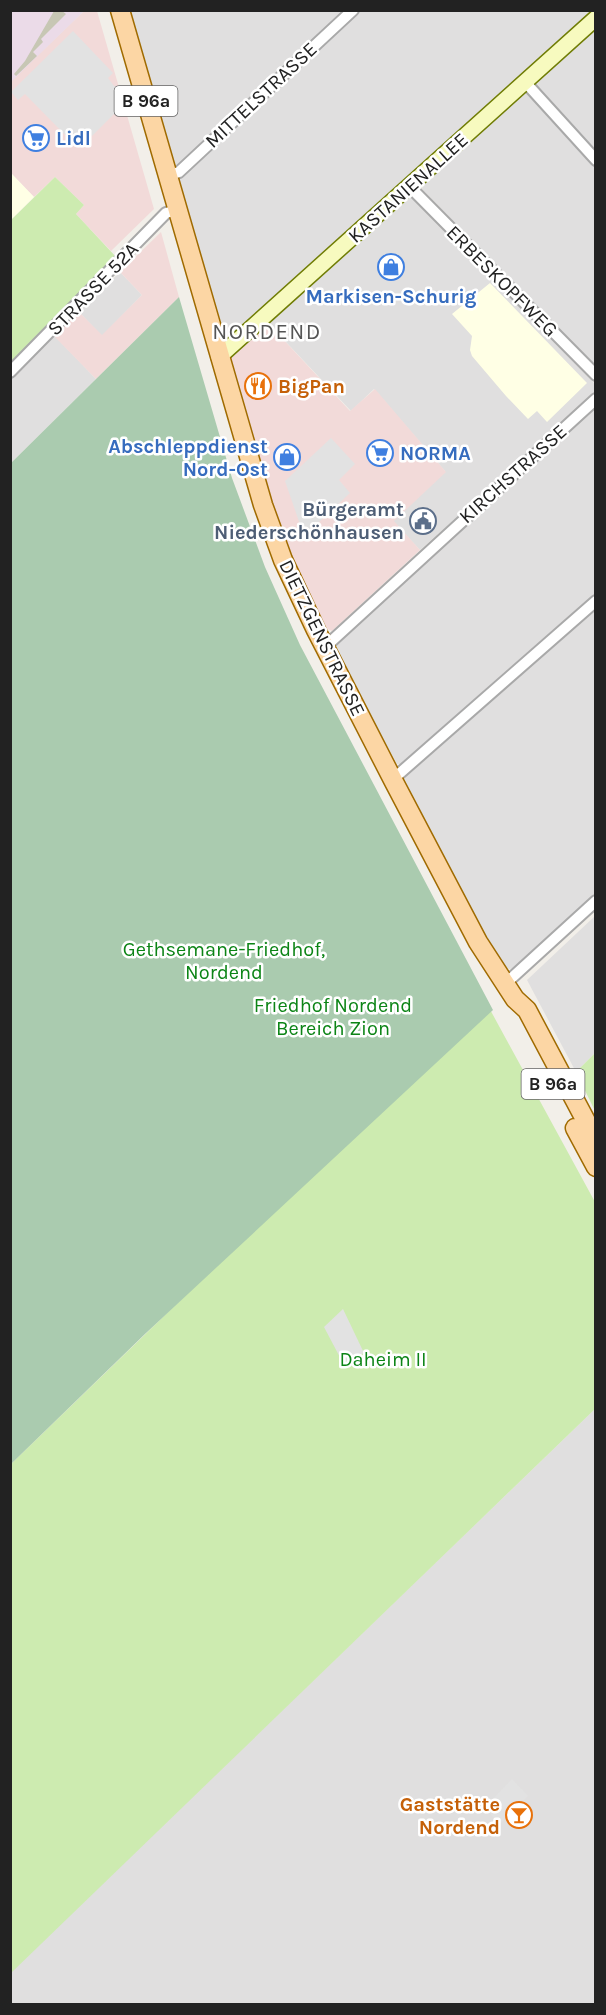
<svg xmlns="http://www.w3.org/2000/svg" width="606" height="2015" viewBox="0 0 606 2015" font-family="Karla,sans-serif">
	<rect width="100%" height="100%" fill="#f2efe9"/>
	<!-- residential -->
	<path fill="#e0dfdf" d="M 128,11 L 346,11 L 175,167 Z
		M 361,11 L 592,11 L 226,339 L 178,180 Z
		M 595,28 L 595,153 L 537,89 L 536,83 Z
		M 525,93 L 531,96 L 595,167 L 595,367 L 422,189 L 424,182 Z
		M 410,197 L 418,201 L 595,384 L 595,394 L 420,550 L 393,521 L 445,471 L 374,389 L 351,411 L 268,323 L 405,199 Z
		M 120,272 L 142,295 L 102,336 L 79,312 Z
		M 51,332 L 96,379 L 11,463 L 11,372 Z
		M 595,406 L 595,594 L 402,764 L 397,764 L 335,650 L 337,645 Z
		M 595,608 L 595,893 L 516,968 L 509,969 L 505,967 L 474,916 L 404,778 Z
		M 595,916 L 595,1053 L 576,1072 L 527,980 Z
		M 595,1409 L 595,2004 L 11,2004 L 10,1973 Z"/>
	<!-- commercial -->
	<path fill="#f2dad9" d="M 84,11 L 97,11 L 154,209 L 111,251 L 76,214 L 84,205 L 55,177 L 34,197 L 11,173 L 10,82 Z
		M 161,232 L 179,297 L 96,379 L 54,336 L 79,312 L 102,335 L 142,295 L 120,272 Z
		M 268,323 L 350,411 L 375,389 L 446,472 L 394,521 L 420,550 L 332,631 L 323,627 L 280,527 L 229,359 Z"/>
	<!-- industrial -->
	<path fill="#ebdbe8" d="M 11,11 L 84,11 L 11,82 Z"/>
	<!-- education -->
	<path fill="#ffffe5" d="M 11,173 L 34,197 L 11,220 Z
		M 490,283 L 587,383 L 547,422 L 537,411 L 528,419 L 506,396 L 472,356 L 470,350 L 472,336 L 452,314 Z"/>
	<!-- construction -->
	<path fill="#c7c7b4" d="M 54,11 L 62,11 L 66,14 L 41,39 L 43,42 L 33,52 L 37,56 L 16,76 L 14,74 L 25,61 Z"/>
	<!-- grass -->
	<path fill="#cdebb0" d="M 55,177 L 84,205 L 76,214 L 117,258 L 11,372 L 11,220 Z
		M 487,1004 L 595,1202 L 595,1409 L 11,1973 L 11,1464 Z
		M 595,1053 L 595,1111 L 576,1072 Z"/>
	<!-- cemetery -->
	<path fill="#aacbaf" d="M 179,297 L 232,478 L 265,567 L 300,645 L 493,1010 L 145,1334 L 11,1464 L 11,463 Z"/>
	<!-- parking -->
	<path fill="#e2e2e2" d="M 73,31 L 113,73 L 108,78 L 114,86 L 120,88 L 123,99 L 117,100 L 122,106 L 92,136 L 86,130 L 73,143 L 25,94 L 18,100 L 11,92 Z
		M 331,438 L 355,464 L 339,480 L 350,493 L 304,536 L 285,481 Z
		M 343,1309 L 364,1353 L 343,1363 L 324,1327 Z
		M 512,1779 L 528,1796 L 500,1824 L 491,1815 L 489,1803 Z"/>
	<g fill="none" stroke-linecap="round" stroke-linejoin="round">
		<defs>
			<path id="street" d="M 526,83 L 596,160
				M 167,176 L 179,172 L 353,10
				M 409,186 L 596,375
				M 10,372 L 166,213 L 177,210
				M 325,647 L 596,399
				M 392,780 L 596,601
				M 505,984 L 596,901"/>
			<path id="secondary" d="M 219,357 L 596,18"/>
			<path id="primary" d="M 120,10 L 263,505 L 283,560 L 316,630 L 394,782 L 478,942 L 515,999 L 527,1010 L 596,1140
				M 575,1128 L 596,1167"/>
		</defs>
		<!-- street casing -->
		<use href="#street" stroke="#a9a9a9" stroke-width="14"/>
		<!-- secondary casing -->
		<use href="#secondary" stroke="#707d05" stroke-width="18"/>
		<!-- primary casing -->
		<use href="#primary" stroke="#a06b00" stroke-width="21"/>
		<!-- street -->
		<use href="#street" stroke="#fff" stroke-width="10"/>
		<!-- secondary -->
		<use href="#secondary" stroke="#f7fabf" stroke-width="15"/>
		<!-- primary -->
		<use href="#primary" stroke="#fcd6a4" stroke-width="18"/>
	</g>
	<!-- icons -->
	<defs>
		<symbol id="supermarket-ring" viewBox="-11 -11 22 22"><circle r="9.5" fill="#fff" stroke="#3f7fe0" stroke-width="1.5"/><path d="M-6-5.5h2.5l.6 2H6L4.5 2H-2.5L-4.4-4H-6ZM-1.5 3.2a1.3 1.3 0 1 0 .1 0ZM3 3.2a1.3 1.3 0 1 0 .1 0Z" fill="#3f7fe0"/></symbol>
		<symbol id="shop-ring" viewBox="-11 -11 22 22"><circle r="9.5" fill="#fff" stroke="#3f7fe0" stroke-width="1.5"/><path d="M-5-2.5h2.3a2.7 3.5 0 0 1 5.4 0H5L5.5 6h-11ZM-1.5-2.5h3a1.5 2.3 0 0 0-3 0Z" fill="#3f7fe0"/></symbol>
		<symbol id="restaurant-ring" viewBox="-11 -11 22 22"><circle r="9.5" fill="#fff" stroke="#e8710a" stroke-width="1.5"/><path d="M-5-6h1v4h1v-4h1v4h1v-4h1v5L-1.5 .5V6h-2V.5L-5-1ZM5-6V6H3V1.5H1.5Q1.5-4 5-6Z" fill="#e8710a"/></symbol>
		<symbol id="civic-ring" viewBox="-11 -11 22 22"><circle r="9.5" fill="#fff" stroke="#5c6f8a" stroke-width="1.5"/><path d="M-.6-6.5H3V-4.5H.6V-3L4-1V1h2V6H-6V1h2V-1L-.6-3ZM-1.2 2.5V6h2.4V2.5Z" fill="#5c6f8a"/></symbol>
		<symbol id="bar-ring" viewBox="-11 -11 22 22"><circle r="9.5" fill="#fff" stroke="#e8710a" stroke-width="1.5"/><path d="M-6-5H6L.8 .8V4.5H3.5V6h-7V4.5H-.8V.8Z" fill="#e8710a"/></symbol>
	</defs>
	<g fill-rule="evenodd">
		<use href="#supermarket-ring" x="21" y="123" width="30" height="30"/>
		<use href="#shop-ring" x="376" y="252" width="30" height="30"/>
		<use href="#restaurant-ring" x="243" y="371" width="30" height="30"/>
		<use href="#supermarket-ring" x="365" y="438" width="30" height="30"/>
		<use href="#shop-ring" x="272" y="442" width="30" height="30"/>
		<use href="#civic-ring" x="408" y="506" width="30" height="30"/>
		<use href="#bar-ring" x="504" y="1800" width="30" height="30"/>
	</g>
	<g text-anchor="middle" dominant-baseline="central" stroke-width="5" stroke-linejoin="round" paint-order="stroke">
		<!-- shield labels -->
		<g fill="#fff" stroke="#646464" stroke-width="1.5">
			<rect x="114.5" y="86" width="63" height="30" rx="4.5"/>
			<rect x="521.5" y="1069" width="63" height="30" rx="4.5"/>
		</g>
		<g font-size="18" font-weight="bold" fill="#222">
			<text x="146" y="101">B 96a</text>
			<text x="553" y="1084">B 96a</text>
		</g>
		<!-- street labels -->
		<g font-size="20" fill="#222" stroke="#fff">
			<text transform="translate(261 95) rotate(-43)">MITTELSTRASSE</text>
			<text transform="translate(408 188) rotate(-42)">KASTANIENALLEE</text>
			<text transform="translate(502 281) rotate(45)">ERBESKOPFWEG</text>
			<text transform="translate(93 289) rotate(-46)">STRASSE 52A</text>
			<text transform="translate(513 474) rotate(-42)">KIRCHSTRASSE</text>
			<text transform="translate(322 638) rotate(64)">DIETZGENSTRASSE</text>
		</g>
		<!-- shop labels -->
		<g font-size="20" font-weight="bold" fill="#366cbe" stroke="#fff" text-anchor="start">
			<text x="56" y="138">Lidl</text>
			<text x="391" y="296" text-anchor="middle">Markisen-Schurig</text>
			<text x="268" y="446" text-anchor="end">Abschleppdienst<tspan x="268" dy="23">Nord-Ost</tspan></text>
			<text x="400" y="453">NORMA</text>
		</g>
		<!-- food labels -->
		<g font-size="20" font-weight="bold" fill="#c56008" stroke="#fff" text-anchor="start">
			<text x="278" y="386">BigPan</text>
			<text x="500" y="1804" text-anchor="end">Gaststätte<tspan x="500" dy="23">Nordend</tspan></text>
		</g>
		<!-- service labels -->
		<g font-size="20" font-weight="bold" fill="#4e5e75" stroke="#fff" text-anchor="end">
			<text x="404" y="509">Bürgeramt<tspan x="404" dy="23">Niederschönhausen</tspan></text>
		</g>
		<!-- park labels -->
		<g font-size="20" fill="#0c8416" stroke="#fff">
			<text x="224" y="949">Gethsemane-Friedhof,<tspan x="224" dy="23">Nordend</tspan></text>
			<text x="333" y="1005">Friedhof Nordend<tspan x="333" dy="23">Bereich Zion</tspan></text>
			<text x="383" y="1359">Daheim II</text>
		</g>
		<!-- quarter labels -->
		<g font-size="22" letter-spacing="1.5" fill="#555" stroke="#fff">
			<text x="267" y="332">NORDEND</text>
		</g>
	</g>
	<!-- border -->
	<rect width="606" height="2015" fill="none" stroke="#222222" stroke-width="24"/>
</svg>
